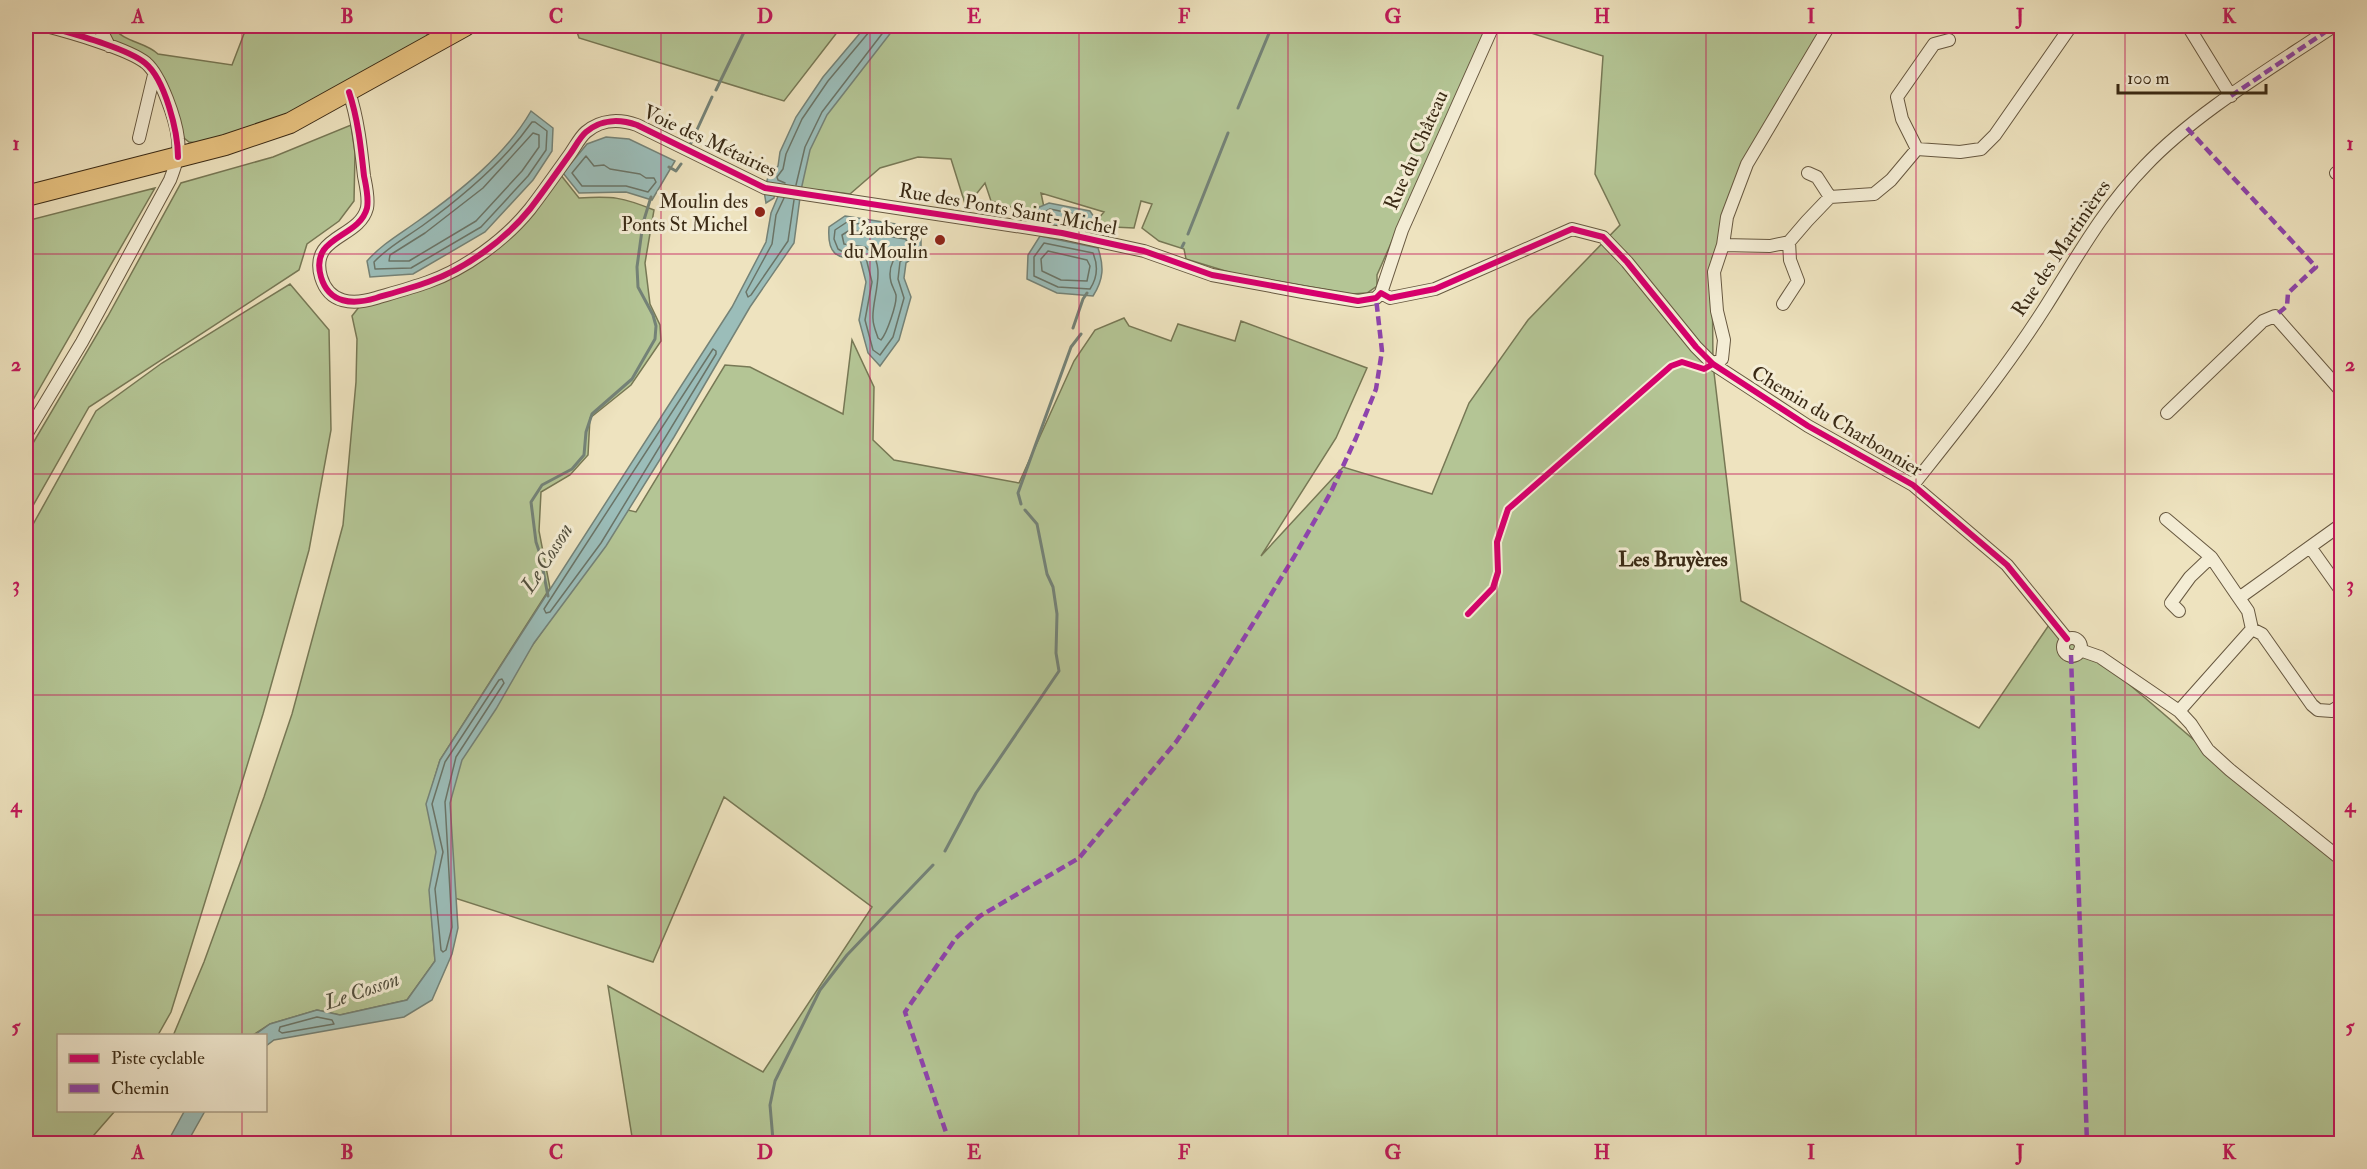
<svg xmlns="http://www.w3.org/2000/svg" width="2367" height="1169" viewBox="0 0 2367 1169" font-family="'IM FELL Double Pica',serif">
	<rect width="100%" height="100%" fill="#eee3bf"/>
	<filter id="stains"><feTurbulence type="fractalNoise" baseFrequency=".00333" numOctaves="4"/><feColorMatrix values="0 0 0 0 .2 0 0 0 0 .09 0 0 0 0 .02 0 0 0 .5 -.17"/></filter>
	<radialGradient id="worn" r=".72"><stop offset=".6" stop-color="#630" stop-opacity="0"/><stop offset="1" stop-color="#630" stop-opacity=".3"/></radialGradient>
	<!-- green -->
	<path fill="#b4c595" stroke="#777855" stroke-width="1.5" d="M 102,26 L 113,26 C 123,43 144,41 158,54 L 232,65 L 247,26 L 318,26 L 328,33 L 345,26 L 431,26 L 425,39 L 274,122 L 198,143 L 189,142 L 184,138 L 165,86 L 116,44 Z
		M 575,26 L 842,26 L 784,101 L 579,38 Z
		M 890,26 L 1487,26 L 1377,275 L 1377,286 L 1367,293 L 1351,294 L 1232,273 L 1186,259 L 1184,249 L 1159,241 L 1142,228 L 1152,204 L 1141,201 L 1134,228 L 1092,226 L 1104,212 L 1041,193 L 1046,217 L 991,201 L 985,183 L 966,207 L 951,159 L 918,157 L 880,168 L 850,194 L 820,190 L 814,193 L 801,190 L 801,149 Z
		M 1509,26 L 1831,26 L 1760,137 L 1712,258 L 1713,364 L 1741,601 L 1979,728 L 2053,619 L 2313,842 L 2341,863 L 2341,1143 L 633,1143 L 608,986 L 763,1072 L 872,907 L 724,797 L 653,962 L 430,890 L 435,961 L 407,1000 L 340,1015 L 317,1010 L 270,1024 L 253,1035 L 173,1036 L 204,962 L 264,797 L 292,714 L 343,525 L 356,382 L 357,339 L 352,316 L 359,307 L 486,254 L 560,174 L 579,198 C 613,196 622,197 654,210 L 645,263 L 650,304 L 660,325 L 661,341 L 631,385 L 590,418 L 588,455 L 570,475 L 541,492 L 539,531 L 550,588 L 440,760 L 432,787 L 628,510 L 636,512 L 725,365 L 750,367 L 843,414 L 852,340 L 874,387 L 873,440 L 894,460 L 1019,483 L 1074,361 L 1095,330 L 1124,318 L 1129,326 L 1171,341 L 1178,324 L 1235,341 L 1241,321 L 1367,368 L 1336,438 L 1261,556 L 1343,467 L 1432,494 L 1469,403 L 1528,320 L 1620,225 L 1595,174 L 1603,56 Z
		M 351,125 L 355,153 L 354,201 L 339,221 L 307,244 L 299,270 L 89,407 L 26,518 L 26,455 L 108,316 L 181,183 L 273,157 Z
		M 155,188 L 26,412 L 26,221 Z
		M 290,284 L 329,330 L 331,430 L 309,550 L 263,714 L 171,1012 L 158,1035 L 58,1036 L 58,1110 L 115,1111 L 87,1143 L 26,1143 L 26,537 L 96,411 L 162,363 Z"/>
	<!-- water -->
	<path fill="#9bbdb9" stroke="#748277" stroke-width="1.5" d="M 866,26 L 896,26 L 827,115 L 810,150 L 801,190 L 794,243 L 750,307 L 674,437 L 606,546 L 534,643 L 496,709 L 462,760 L 450,803 L 458,928 L 452,954 L 432,1000 L 404,1017 L 274,1040 L 266,1046 L 266,1036 L 253,1036 L 270,1024 L 317,1010 L 340,1015 L 407,1000 L 435,961 L 429,890 L 436,852 L 426,804 L 440,760 L 732,307 L 766,242 L 771,213 L 779,194 L 776,186 L 774,198 L 766,203 L 764,191 L 768,177 L 778,166 L 780,152 L 796,117 L 823,77 Z
		M 531,111 L 553,128 L 552,151 L 533,180 L 485,232 L 413,274 L 370,277 L 367,261 C 382,244 400,234 418,221 C 459,192 506,155 531,111 Z
		M 606,137 L 629,139 L 675,161 L 652,200 L 626,192 L 579,193 L 563,173 L 587,144 Z
		M 1049,203 L 1090,211 L 1094,217 L 1089,227 C 1072,230 1050,227 1035,220 L 1037,208 Z
		M 845,216 L 921,228 L 921,252 L 906,263 L 904,278 L 911,297 L 899,340 L 880,366 L 868,353 L 859,320 L 866,282 L 860,259 C 836,259 827,254 829,227 Z
		M 1040,236 L 1098,248 C 1104,266 1104,279 1093,296 L 1057,293 L 1027,279 L 1028,255 Z
		M 185,1110 L 205,1111 L 187,1143 L 167,1143 Z"/>
	<g fill="none" stroke-linecap="round" stroke-linejoin="round">
		<!-- shore -->
		<path stroke="#6a7467" stroke-width="1.5" d="M 532,122 L 535,122 L 547,131 L 546,150 L 528,176 L 481,227 L 411,268 L 375,269 L 374,262 C 388,247 405,238 422,226 C 462,197 503,163 532,122 Z
			M 533,133 L 539,135 L 539,147 L 522,171 L 476,221 L 409,261 L 389,261 L 390,255 L 425,233 L 483,188 Z
			M 586,156 L 594,166 L 604,165 L 610,169 L 640,174 L 646,178 L 654,178 L 656,182 L 648,192 L 626,186 L 582,186 L 572,173 Z
			M 785,183 L 778,180 L 777,177 L 783,169 L 786,154 L 802,119 L 828,81 L 869,32 L 870,26
			M 796,185 L 805,147 L 822,112 L 888,26
			M 784,198 L 776,215 L 772,244 L 746,292 L 748,297 L 751,295 L 788,241 L 794,200
			M 1050,209 L 1084,216 L 1086,220 L 1080,222 L 1043,217 L 1043,213 Z
			M 847,222 L 913,232 L 915,235 L 914,249 L 900,262 L 898,279 L 904,298 L 893,337 L 880,355 L 873,350 L 865,320 L 872,282 L 866,258 L 861,254 L 845,253 L 838,249 L 834,239 L 835,230 Z
			M 850,230 L 905,239 L 907,241 L 907,245 C 895,255 887,266 891,282 C 892,286 895,291 896,295 C 897,304 887,333 881,340 L 878,338 C 876,332 873,325 873,319 C 871,299 890,263 865,247 L 844,244 L 842,235 Z
			M 1044,243 L 1093,253 C 1098,265 1098,277 1090,289 L 1058,287 L 1034,276 L 1034,257 Z
			M 1048,251 L 1087,260 L 1090,266 L 1087,281 L 1061,280 L 1042,271 L 1041,259 Z
			M 713,349 L 716,351 L 716,354 L 601,543 L 550,612 L 546,613 L 544,609 L 564,578 Z
			M 502,679 L 504,683 L 456,757 L 445,802 L 452,927 L 446,950 L 443,952 L 441,950 L 435,889 L 443,852 L 432,804 L 445,762 L 499,680 Z
			M 317,1017 L 332,1020 L 334,1024 L 282,1033 L 279,1031 L 280,1027 Z"/>
		<!-- stream -->
		<path stroke="#748277" stroke-width="3" d="M 716,90 L 747,26
			M 1238,108 L 1272,26
			M 690,145 L 712,97
			M 669,167 L 676,171 L 681,164
			M 1188,234 L 1228,133
			M 1182,247 L 1184,243
			M 1073,328 L 1083,299 L 1087,293
			M 1021,504 L 1018,493 L 1071,347 L 1081,334
			M 548,596 L 540,554 L 536,542 L 531,502 L 542,485 L 572,469 L 584,455 L 586,432 L 592,414 L 632,379 L 655,339 L 656,326 L 653,315 L 638,287 L 637,267 L 643,223 L 651,197
			M 945,851 L 976,793 L 1059,671 L 1056,653 L 1057,614 L 1053,587 L 1047,574 L 1037,524 L 1025,510
			M 771,1144 L 773,1140 L 770,1105 L 775,1081 L 820,990 L 847,955 L 933,865"/>
		<defs>
			<path id="street" d="M 99,26 L 109,46
				M 2188,26 L 2231,96
				M 349,92 C 358,119 361,148 364,176 C 366,186 369,198 367,208 C 359,239 309,235 321,277 C 329,304 353,305 376,298 C 393,293 411,288 428,282 C 465,269 505,240 530,209 C 544,191 557,172 570,154 C 575,147 580,137 586,132 C 601,119 620,119 637,125 L 765,188 L 1062,233 L 1144,251 L 1212,275 L 1303,292 L 1358,301 L 1376,298 L 1381,293
				M 139,138 L 154,75
				M 1917,149 L 1902,119 L 1897,97 L 1934,44 L 1949,40
				M 1808,173 L 1817,177 L 1830,197
				M 2336,173 L 2342,169
				M 1723,245 L 1770,246 L 1789,242 L 1807,221 L 1830,197 L 1874,194 L 1891,180 L 1917,149 L 1960,152 L 1981,149 L 1995,135 L 2071,26
				M 1381,293 L 1390,298 L 1435,289 L 1572,229 L 1603,237 L 1627,262 L 1696,347 L 1713,364 L 1808,426 L 1913,485 L 2007,565 L 2067,639
				M 1381,293 L 1402,230 L 1493,26
				M 1783,304 L 1798,281 L 1790,260 L 1789,242
				M 1713,364 L 1722,359 L 1724,340 L 1717,311 L 1714,272 L 1723,245 L 1727,217 L 1747,164 L 1829,26
				M 2167,413 L 2263,321 L 2275,316 L 2342,392
				M 26,435 L 82,342 L 170,180 C 175,167 180,153 178,139 C 176,120 161,76 146,63 C 129,49 69,32 46,26
				M 1913,485 C 1959,427 2006,369 2046,306 C 2077,257 2104,208 2145,166 C 2195,113 2273,67 2334,26
				M 2166,519 L 2211,557 L 2239,598
				M 2310,547 L 2342,592
				M 2179,611 L 2171,603 L 2190,577 L 2211,557
				M 2252,629 L 2248,611 L 2239,598 L 2342,524
				M 2252,629 L 2262,634 L 2312,705 L 2318,710 L 2332,711 L 2342,704
				M2063 647a9 9 0 1 1 18 0a9 9 0 1 1-18 0Z
				M 2080,650 L 2100,657 L 2179,711 L 2191,724 L 2208,750 L 2230,770 L 2342,860
				M 2179,711 L 2252,629"/>
			<path id="primary" d="M 26,196 L 225,145 L 290,123 L 465,26"/>
		</defs>
		<!-- street casing -->
		<use href="#street" stroke="#675840" stroke-width="14"/>
		<!-- primary casing -->
		<use href="#primary" stroke="#3a2a15" stroke-width="22"/>
		<!-- street -->
		<use href="#street" stroke="#f4edd5" stroke-width="12"/>
		<!-- primary -->
		<use href="#primary" stroke="#e7c280" stroke-width="20"/>
		<!-- quiet -->
		<path stroke="#8e44ad" stroke-width="4.5" stroke-dasharray="9 4.5" stroke-linecap="butt" d="M 2231,96 L 2334,26
			M 2187,128 L 2316,267 L 2288,293 L 2287,306 L 2275,316
			M 2071,655 L 2087,1144
			M 950,1144 L 905,1012 L 956,938 L 980,916 L 1079,858 L 1176,742 L 1220,677 L 1294,557 L 1331,492 L 1356,438 L 1376,389 L 1382,351 L 1376,298"/>
		<defs>
			<path id="cycleway" d="M 46,26 C 70,33 127,48 145,63 C 165,79 178,132 178,157
				M 349,92 C 358,119 361,148 364,176 C 366,186 369,198 367,208 C 359,239 309,235 321,277 C 329,304 353,305 376,298 C 393,293 411,288 428,282 C 465,269 505,240 530,209 C 544,191 557,172 570,154 C 575,147 580,137 586,132 C 601,119 620,119 637,125 L 765,188 L 1062,233 L 1144,251 L 1212,275 L 1358,301 L 1376,298 L 1381,293 L 1390,298 L 1435,289 L 1572,229 L 1603,237 L 1627,262 L 1696,347 L 1713,364 L 1808,426 L 1913,485 L 2007,565 L 2067,639
				M 1468,614 L 1493,588 L 1498,572 L 1497,542 L 1508,509 L 1671,366 L 1682,362 L 1704,369 L 1713,364"/>
		</defs>
		<!-- cycleway casing -->
		<use href="#cycleway" stroke="#f4edd5" stroke-width="10"/>
		<!-- cycleway -->
		<use href="#cycleway" stroke="#d6006c" stroke-width="6"/>
	</g>
	<!-- grid -->
	<path fill="none" stroke="#c2185b" stroke-width="1.5" stroke-opacity="0.55" d="M 242,26 L 242,1036M 451,26 L 451,1144M 661,26 L 661,1144M 870,26 L 870,1144M 1079,26 L 1079,1144M 1288,26 L 1288,1144M 1497,26 L 1497,1144M 1706,26 L 1706,1144M 1916,26 L 1916,1144M 2125,26 L 2125,1144M 26,254 L 2342,254M 26,474 L 2342,474M 26,695 L 2342,695M 26,915 L 2342,915M 242,1110 L 242,1144"/>
	<!-- markers -->
	<g fill="#8f2418" stroke="#f4edd5" stroke-width="2">
		<circle cx="760" cy="212" r="6"/>
		<circle cx="940" cy="240" r="6"/>
	</g>
	<g text-anchor="middle" dominant-baseline="central" stroke-width="6" stroke-linejoin="round" paint-order="stroke">
		<!-- street labels -->
		<g font-size="20" fill="#3a2a15" stroke="#f4edd5">
			<text transform="translate(710 141) rotate(25)">Voie des Métairies</text>
			<text transform="translate(1416 150) rotate(-66)">Rue du Château</text>
			<text transform="translate(1008 209) rotate(10)">Rue des Ponts Saint-Michel</text>
			<text transform="translate(2061 248) rotate(-56)">Rue des Martinières</text>
			<text transform="translate(1837 421) rotate(31)">Chemin du Charbonnier</text>
		</g>
		<!-- poi labels -->
		<g font-size="20" fill="#3a2a15" stroke="#f4edd5" text-anchor="end">
			<text x="748" y="201">Moulin des<tspan x="748" dy="23">Ponts St Michel</tspan></text>
			<text x="928" y="228">L'auberge<tspan x="928" dy="23">du Moulin</tspan></text>
		</g>
		<!-- water labels -->
		<g font-size="21" font-style="italic" fill="#524f3e" stroke="#f4edd5">
			<text transform="translate(547 558) rotate(-57)">Le Cosson</text>
			<text transform="translate(362 991) rotate(-19)">Le Cosson</text>
		</g>
		<!-- neighbourhood labels -->
		<g font-size="21" font-weight="bold" fill="#3a2a15" stroke="#f4edd5">
			<text x="1673" y="559">Les Bruyères</text>
		</g>
	</g>
	<!-- margin -->
	<rect width="2367" height="1169" fill="none" stroke="#eee3bf" stroke-width="66"/>
	<!-- legend -->
	<rect x="57" y="1034" width="210" height="78" fill="#f4edd5" stroke="#aa9f88" stroke-width="1.5"/>
	<rect x="69" y="1054" width="30" height="9" fill="#d6006c" stroke="#aa9f88" stroke-width="1.5"/>
	<text x="111" y="1064" font-size="18" fill="#3a2a15">Piste cyclable</text>
	<rect x="69" y="1084" width="30" height="9" fill="#8e44ad" stroke="#aa9f88" stroke-width="1.5"/>
	<text x="111" y="1094" font-size="18" fill="#3a2a15">Chemin</text>
	<!-- scale -->
	<path d="M2118 84v9h148v-9" fill="none" stroke="#3a2a15" stroke-width="3"/>
	<text x="2127" y="84" font-size="18" fill="#3a2a15" stroke="#f4edd5" stroke-width="4.5" paint-order="stroke">100 m</text>
	<rect x="33" y="33" width="2301" height="1103" fill="none" stroke="#c2185b" stroke-width="2"/>
	<g font-size="20" text-anchor="middle" font-weight="bold" fill="#c2185b">
		<text x="138" y="23">A</text>
		<text x="347" y="23">B</text>
		<text x="556" y="23">C</text>
		<text x="765" y="23">D</text>
		<text x="974" y="23">E</text>
		<text x="1184" y="23">F</text>
		<text x="1393" y="23">G</text>
		<text x="1602" y="23">H</text>
		<text x="1811" y="23">I</text>
		<text x="2020" y="23">J</text>
		<text x="2229" y="23">K</text>
		<text x="16" y="150">1</text>
		<text x="2350" y="150">1</text>
		<text x="16" y="371">2</text>
		<text x="2350" y="371">2</text>
		<text x="16" y="591">3</text>
		<text x="2350" y="591">3</text>
		<text x="16" y="812">4</text>
		<text x="2350" y="812">4</text>
		<text x="16" y="1033">5</text>
		<text x="2350" y="1033">5</text>
		<text x="138" y="1159">A</text>
		<text x="347" y="1159">B</text>
		<text x="556" y="1159">C</text>
		<text x="765" y="1159">D</text>
		<text x="974" y="1159">E</text>
		<text x="1184" y="1159">F</text>
		<text x="1393" y="1159">G</text>
		<text x="1602" y="1159">H</text>
		<text x="1811" y="1159">I</text>
		<text x="2020" y="1159">J</text>
		<text x="2229" y="1159">K</text>
	</g>
	<rect width="100%" height="100%" filter="url(#stains)"/>
	<rect width="100%" height="100%" fill="url(#worn)"/>
</svg>
